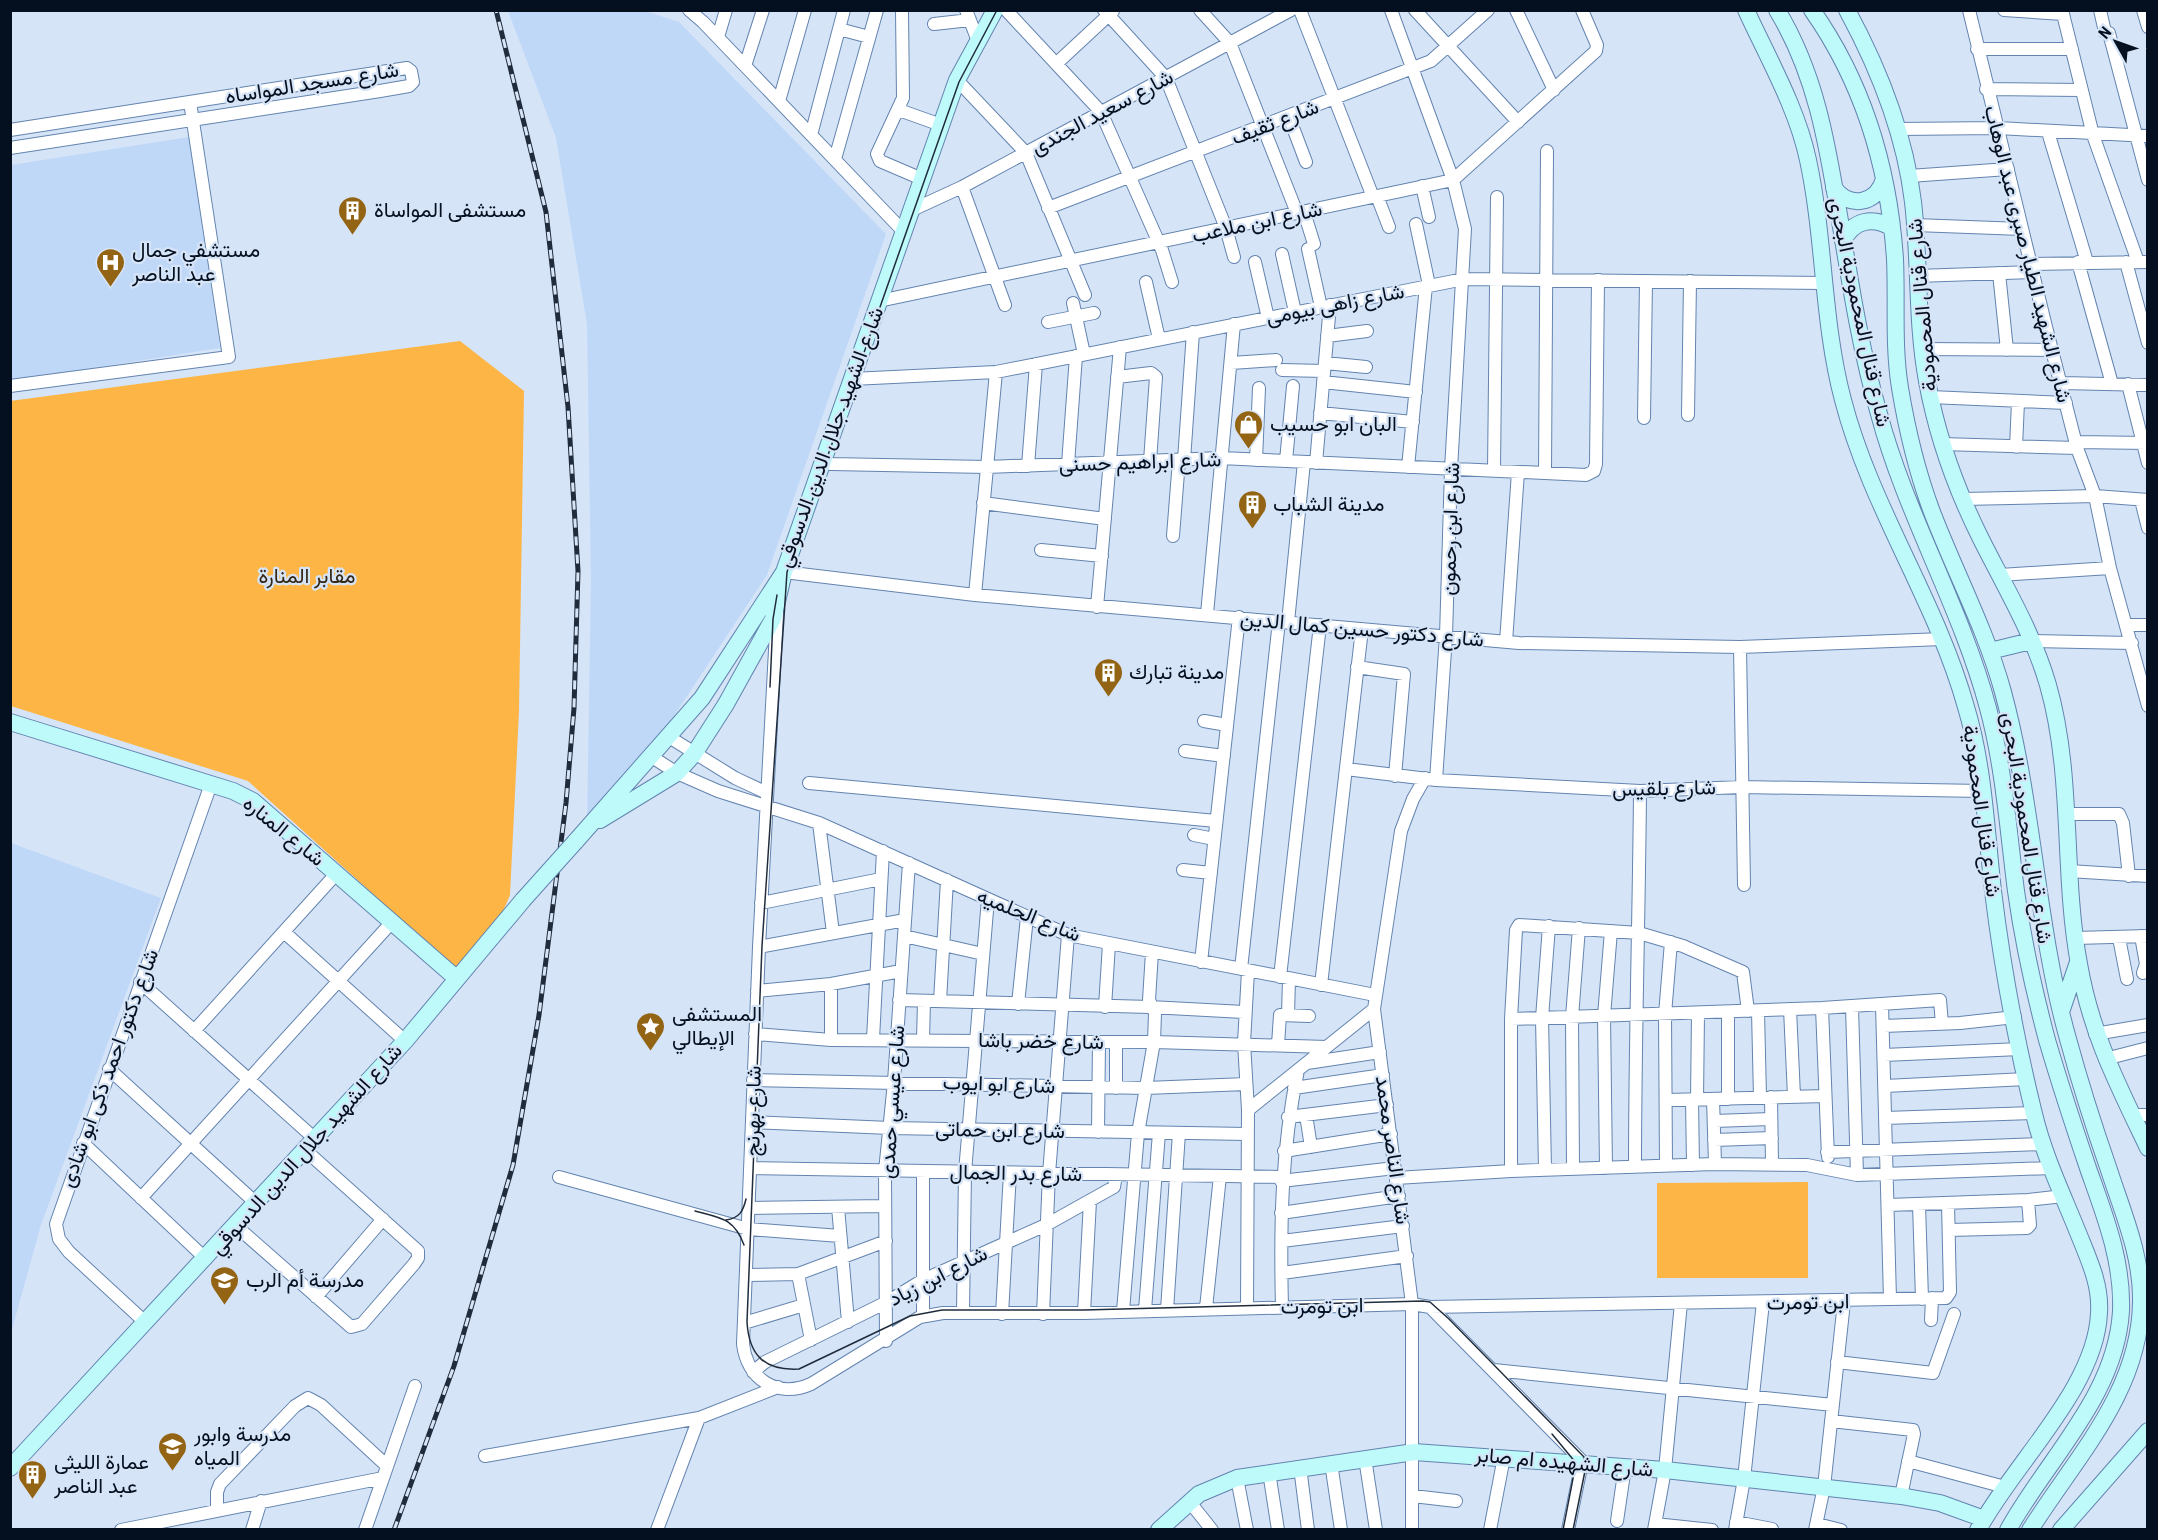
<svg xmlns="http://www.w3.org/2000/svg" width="2158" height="1540" viewBox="0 0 2158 1540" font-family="'Roboto Condensed',Vazirmatn,sans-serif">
	<rect width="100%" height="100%" fill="#d6e4f7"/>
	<!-- built -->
	<path fill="#c0d8f8" d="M 508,11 L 646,11 L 679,22 L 886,234 L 767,575 L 664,731 L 587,824 L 591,581 L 587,324 L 556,138 Z
		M 189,137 L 220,348 L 11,381 L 11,165 Z
		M 11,843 L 161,898 L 41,1225 L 11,1333 Z"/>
	<!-- green -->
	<path fill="#fdb545" d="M 460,341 L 524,391 L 519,711 L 510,895 L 497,925 L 455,968 L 248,781 L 11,706 L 10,401 Z
		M 1808,1182 L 1808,1278 L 1657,1278 L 1657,1183 Z"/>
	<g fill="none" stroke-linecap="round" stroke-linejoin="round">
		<defs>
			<path id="street" d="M 689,10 L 703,22 L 904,232
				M 902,10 L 903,98 L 877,154 L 880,161 L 922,179
				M 966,10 L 978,41
				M 1006,10 L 1101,112 L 1162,250 L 1172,282
				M 1104,10 L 1166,78 L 1226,228 L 1234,257
				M 1200,10 L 1230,43 L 1297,213
				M 1300,10 L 1373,197
				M 1391,10 L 1453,180 L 1465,229 L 1451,469 L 1446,636 L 1436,780
				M 1415,10 L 1518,122
				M 1516,10 L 1554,90
				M 1969,10 L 2046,327 L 2077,448 L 2095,496 L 2110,568 L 2148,706
				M 2004,10 L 2063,14
				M 2062,10 L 2093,135 L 2138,262
				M 2100,10 L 2105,32 L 2109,33 L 2148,180
				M 2143,10 L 2148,27
				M 934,24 L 970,20
				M 839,29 L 869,37
				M 718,37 L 726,10
				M 1977,49 L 2072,49
				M 1057,63 L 1113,11
				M 745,66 L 763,10
				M 957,80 L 1026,153 L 1085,295
				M 1986,89 L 2082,90
				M 779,101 L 805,10
				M 899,110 L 941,125
				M 1289,117 L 1306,162
				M 1897,129 L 1998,128 L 2148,136
				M 10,130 L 407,68 L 411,71 L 413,82 L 409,86 L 380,91 L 10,148
				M 2048,132 L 2087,262
				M 811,135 L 844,10
				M 835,159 L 877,10
				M 1909,176 L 2008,169
				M 1422,186 L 1429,217
				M 962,187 L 1005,305
				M 1377,196 L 1389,227
				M 1048,208 L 1431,61 L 1488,10
				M 912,210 L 962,187 L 1291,10
				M 1304,212 L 1314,244
				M 1416,224 L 1429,285
				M 1915,225 L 2022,229
				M 1308,249 L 1321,307
				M 1282,254 L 1295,312
				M 1255,262 L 1268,318
				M 2078,262 L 2112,384
				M 2126,262 L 2148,343
				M 2030,264 L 2148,262
				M 1999,273 L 2007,350
				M 1917,276 L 2033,272
				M 1146,282 L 1159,339
				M 879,301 L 1453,180 L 1596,51 L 1597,45 L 1582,10
				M 1073,303 L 1084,354
				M 1048,322 L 1094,313
				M 1327,336 L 1367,331
				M 1922,349 L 2053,350
				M 1231,363 L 1276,360
				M 1325,363 L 1366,367
				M 1282,370 L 1324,371
				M 1117,377 L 1151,373 L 1156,377 L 1150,461
				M 852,379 L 996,372 L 1464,279 L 1823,283
				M 1323,382 L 1416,392
				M 2062,383 L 2148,385
				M 2128,384 L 2148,463
				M 10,386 L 229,357 L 190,102
				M 1930,397 L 2066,403
				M 1320,413 L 1413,422
				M 1688,415 L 1690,281
				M 1644,418 L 1646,281
				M 2076,442 L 2148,443
				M 1942,444 L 2077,448
				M 2016,447 L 2018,402
				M 1184,460 L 1193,332
				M 1256,460 L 1259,388
				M 822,461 L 831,464 L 987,467 L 1221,458 L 1586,475 L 1594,471 L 1596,464 L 1598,280
				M 1286,461 L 1293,386
				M 1316,463 L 1330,305
				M 1068,464 L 1076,356
				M 1028,466 L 1036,364
				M 1408,467 L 1426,286
				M 1494,471 L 1497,197
				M 1545,473 L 1547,151
				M 1963,499 L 2095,496 L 2148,500
				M 2141,500 L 2148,528
				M 983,503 L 1105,519
				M 1173,536 L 1179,460
				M 1041,550 L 1102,556
				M 784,572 L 975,595 L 1519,643 L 1740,647 L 1942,639
				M 2000,575 L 2110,568
				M 975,595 L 996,372
				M 1097,607 L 1120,347
				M 777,613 L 759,947 L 743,1344 C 747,1379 777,1399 811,1384 L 920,1317 L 943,1313 L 1084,1313 L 1412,1304 L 1430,1307 L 1946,1298 L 1950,1292 L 1948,1203
				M 1207,614 L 1234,324
				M 1288,622 L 1304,462
				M 2126,625 L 2148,625
				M 2031,641 L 2132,643
				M 1506,642 L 1518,472
				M 1740,647 L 1744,885
				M 1357,667 L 1404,674 L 1395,776
				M 1204,721 L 1227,725
				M 669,737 L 735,778 L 767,793
				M 1185,751 L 1224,756
				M 652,757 L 677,773 L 718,791 L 819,823 L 1068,935 L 1375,995
				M 1346,769 L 1436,780 L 1640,791 L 1742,787 L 1983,791
				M 809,783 L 1216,821
				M 2067,814 L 2119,814 L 2123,823 L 2129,876
				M 819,823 L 833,933
				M 1194,835 L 1214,839
				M 1183,870 L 1211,873
				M 2069,871 L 2148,876
				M 761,903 L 881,879
				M 284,932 L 405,1041
				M 904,936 L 983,954
				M 2141,936 L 2146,964 L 2143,973
				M 2075,938 L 2148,936
				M 2119,938 L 2127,979
				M 759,947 L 905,920
				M 1201,962 L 1239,617
				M 1241,969 L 1279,621
				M 1280,977 L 1320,625
				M 140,982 L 314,1138
				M 831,984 L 831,1040
				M 1321,985 L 1362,629
				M 757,991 L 831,984 L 901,971
				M 899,1000 L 1150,1007 L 1244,1012
				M 940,1001 L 947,880
				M 1018,1004 L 1027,917
				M 1882,1005 L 1890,1299
				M 1105,1007 L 1109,944
				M 1852,1007 L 1857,1175
				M 1822,1008 L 1828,1157
				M 1790,1009 L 1794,1096
				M 1758,1011 L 1760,1097
				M 1728,1012 L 1728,1099
				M 1288,1015 L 1289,979
				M 1511,1019 L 1822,1008 L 1940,1000 L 1942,1024
				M 1883,1026 L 1960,1023 L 2015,1017
				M 194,1031 L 336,874
				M 755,1034 L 831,1040 L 1154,1042 L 1327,1047
				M 2095,1034 L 2148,1025
				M 873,1039 L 883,851
				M 923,1040 L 924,1001
				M 1278,1045 L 1280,1015 L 1309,1016
				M 1884,1055 L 2020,1049
				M 2105,1059 L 2148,1048
				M 1307,1063 L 1380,1052
				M 109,1069 L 256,1203
				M 753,1080 L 1146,1088 L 1246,1084
				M 1885,1086 L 2026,1079
				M 1116,1088 L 1116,1042
				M 1294,1088 L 1383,1075
				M 1771,1097 L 1772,1164
				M 1713,1099 L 1715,1164
				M 1666,1100 L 1825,1096
				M 1692,1100 L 1693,1165
				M 1697,1100 L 1698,1013
				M 1248,1110 L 1374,1009
				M 1306,1115 L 1311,1147
				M 2132,1115 L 2148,1115
				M 1288,1117 L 1387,1105
				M 1885,1118 L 2033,1113
				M 1714,1121 L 1771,1119
				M 752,1122 L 890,1128 L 1247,1134
				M 1098,1132 L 1099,1042
				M 1714,1140 L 1772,1138
				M 83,1143 L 206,1259
				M 1284,1151 L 1391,1134
				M 1827,1152 L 2043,1144
				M 1666,1166 L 1665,1014 L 1671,942
				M 1635,1167 C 1635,1041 1639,916 1640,791
				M 751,1168 L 1281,1177
				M 1606,1168 L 1604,1016 L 1611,931
				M 1573,1169 L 1572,1017 L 1579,928
				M 1545,1170 L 1542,1018 L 1549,926
				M 923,1171 L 923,1316
				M 1511,1171 L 1511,1019 L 1516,930 L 1519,925 L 1639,933 L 1683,946 L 1743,972 L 1748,1011
				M 559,1177 L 748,1229 L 840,1236
				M 1396,1178 L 1511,1171 L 1715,1164 L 1807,1165 L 1857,1175 L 2051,1168
				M 1281,1181 L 1395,1168
				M 141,1198 L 392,922
				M 1919,1204 L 1922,1299
				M 1888,1205 L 2028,1200 L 2064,1196
				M 838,1207 L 848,1322
				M 749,1208 L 885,1206
				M 1281,1213 L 1399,1196
				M 236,1226 L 351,1327 L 362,1324 L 414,1264 L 418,1258 L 418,1251 L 304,1149
				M 1949,1230 L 2027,1228 L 2030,1225 L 2028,1200
				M 1282,1241 L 1403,1226
				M 1282,1273 L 1407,1256
				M 798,1274 L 811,1340
				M 746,1275 L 798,1274 L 886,1241
				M 316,1297 L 383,1219
				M 1430,1307 L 1580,1459 L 1581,1467 L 1568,1530
				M 1206,1308 L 1220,1176
				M 1247,1308 L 1248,1110 L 1244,1043 L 1248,971
				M 1282,1308 C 1280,1225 1281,1152 1298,1070
				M 1145,1310 L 1159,1133
				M 1167,1310 L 1179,1133
				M 1123,1311 L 1138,1133 L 1154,1042 L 1155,1013 L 1149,1000 L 1152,952
				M 963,1312 L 965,1172 L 988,899
				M 1084,1313 L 1090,1201
				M 1002,1314 L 1010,1173
				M 1043,1314 L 1049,1174 L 1068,935
				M 1931,1320 L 1932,1298
				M 146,1323 L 69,1252 L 59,1239 L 56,1224 L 211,784
				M 744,1323 L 804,1305
				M 886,1341 L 885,1171 L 894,1082 L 909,863
				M 1837,1362 L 1933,1373 L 1954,1314
				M 1494,1370 L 1833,1405
				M 753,1372 L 765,1362 L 887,1302 L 923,1280 L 1046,1225 L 1114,1187 L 1116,1175
				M 1831,1421 L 1913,1430 L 1914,1434 L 1901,1496
				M 485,1456 L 699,1418 L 778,1387
				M 1365,1458 L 1376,1530
				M 1908,1461 L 2005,1487
				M 1331,1463 L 1341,1530
				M 1300,1467 L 1308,1530
				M 1269,1472 L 1278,1530
				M 1237,1478 L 1247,1530
				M 1413,1496 L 1456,1501
				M 1189,1501 L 1212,1530
				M 217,1510 L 217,1492 L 220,1484 L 295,1406 L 308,1398 L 321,1405 L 387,1466
				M 1617,1521 L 1625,1467
				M 1736,1522 L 1772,1529
				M 1655,1524 L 1712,1530
				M 1817,1524 L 1841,1530
				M 121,1530 L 383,1478
				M 252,1530 L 261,1501
				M 365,1530 L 415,1386
				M 657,1530 L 699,1418
				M 1412,1530 L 1412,1304 L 1374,1009 L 1401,831 L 1413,799 L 1425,778
				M 1490,1530 L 1504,1457
				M 1654,1530 L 1665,1470 L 1681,1303
				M 1735,1530 L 1744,1479 L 1763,1302
				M 1815,1530 L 1824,1487 L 1844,1302"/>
			<path id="secondary" d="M 1746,10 C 1768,58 1797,108 1808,160 C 1825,239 1822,321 1843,400 C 1871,508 1936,600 1966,707 C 1984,767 1986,829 1993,891 C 2002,965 2016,1041 2034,1114 C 2044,1156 2063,1195 2079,1235 C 2089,1260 2101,1285 2099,1313 C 2096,1388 2013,1464 1978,1530
				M 1777,10 C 1819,79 1829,156 1842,233 C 1852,294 1862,355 1879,414 C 1906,515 1961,607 1988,708 C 2004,768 2008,829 2016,891 C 2023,941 2034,991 2047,1040 C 2060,1084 2074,1127 2089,1171 C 2105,1216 2123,1262 2121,1311 C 2116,1396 2047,1459 2008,1530
				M 1812,10 C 1864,84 1889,170 1895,259 C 1897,302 1893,345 1900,388 C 1907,430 1917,472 1932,512 C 1955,572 1986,630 2003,692 C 2034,806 2036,925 2068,1039 C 2080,1083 2094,1127 2109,1170 C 2123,1213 2142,1256 2141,1302 C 2140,1392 2075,1458 2030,1530
				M 1847,10 C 1879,69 1905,135 1913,202 C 1920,261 1916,322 1927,381 C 1937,436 1956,489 1981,539 C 2005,587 2033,633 2048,685 C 2074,776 2062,872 2079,964 C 2091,1034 2118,1085 2148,1148
				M 1834,188 C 1849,209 1877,204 1884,179
				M 1843,241 C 1853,220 1873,216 1892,228
				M 1990,651 L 2031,641
				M 10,722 L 233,791 L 253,801 L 456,978
				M 600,820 L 677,773 L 694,754 L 726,704 L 773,619 L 783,576
				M 575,842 L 702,698 L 784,572 L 957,80 L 995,10
				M 2061,1012 L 2078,962
				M 10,1468 L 405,1041 L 523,900
				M 1159,1530 L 1199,1494 L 1237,1478 L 1414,1452 L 1665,1470 L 1901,1496 L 1940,1503 L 1984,1519
				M 2061,1530 L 2148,1431"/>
		</defs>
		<!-- street casing -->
		<use href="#street" stroke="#6384af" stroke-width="14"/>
		<!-- secondary casing -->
		<use href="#secondary" stroke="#6384af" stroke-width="18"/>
		<!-- street -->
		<use href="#street" stroke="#fff" stroke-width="12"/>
		<!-- secondary -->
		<use href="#secondary" stroke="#befafa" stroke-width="16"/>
		<!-- tram -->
		<path stroke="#202c3c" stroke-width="1.5" d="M 997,10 L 959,82 L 787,572 L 762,946 L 747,1322 C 749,1355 764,1371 799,1369 L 910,1316 L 942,1310 L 1084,1310 L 1423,1301 L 1430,1302 L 1449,1319 L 1584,1457 L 1585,1471 L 1573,1530
			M 770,687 L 773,619 L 777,595
			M 695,1211 C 721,1218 734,1218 744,1245
			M 726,1220 C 739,1218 743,1212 746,1199
			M 1552,1434 L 1576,1463 L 1563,1530"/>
		<defs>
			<path id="rail" d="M 394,1530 L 454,1366 L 513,1165 L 539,1015 L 566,803 L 574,708 L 578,571 L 568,407 L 546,212 L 496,10"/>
		</defs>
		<!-- rail casing -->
		<use href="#rail" stroke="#202c3c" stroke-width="5"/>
		<!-- rail -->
		<use href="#rail" stroke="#d6e4f7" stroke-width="3" stroke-dasharray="9" stroke-linecap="butt"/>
		<defs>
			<path id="secondary-bridge" d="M 523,900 L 575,842"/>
		</defs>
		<!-- secondary-bridge casing -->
		<use href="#secondary-bridge" stroke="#6384af" stroke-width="18" stroke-linecap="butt"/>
		<!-- secondary-bridge -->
		<use href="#secondary-bridge" stroke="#befafa" stroke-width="16"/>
	</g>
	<!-- icons -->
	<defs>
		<symbol id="building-pin" viewBox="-11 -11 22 30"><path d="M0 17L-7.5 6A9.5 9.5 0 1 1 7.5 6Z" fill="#936413" stroke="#d6e4f7"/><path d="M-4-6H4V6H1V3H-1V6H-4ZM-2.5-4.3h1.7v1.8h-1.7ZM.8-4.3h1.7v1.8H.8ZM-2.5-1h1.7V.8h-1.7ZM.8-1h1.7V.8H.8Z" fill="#fff"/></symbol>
		<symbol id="hospital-pin" viewBox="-11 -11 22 30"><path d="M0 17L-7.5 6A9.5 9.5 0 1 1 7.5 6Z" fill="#936413" stroke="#d6e4f7"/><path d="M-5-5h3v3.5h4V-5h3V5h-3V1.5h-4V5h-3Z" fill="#fff"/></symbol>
		<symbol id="shop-pin" viewBox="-11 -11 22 30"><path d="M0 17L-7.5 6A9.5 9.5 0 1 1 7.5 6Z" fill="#936413" stroke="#d6e4f7"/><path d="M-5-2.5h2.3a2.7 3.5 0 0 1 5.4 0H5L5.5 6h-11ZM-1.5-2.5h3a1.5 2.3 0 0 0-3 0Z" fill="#fff"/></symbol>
		<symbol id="sight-pin" viewBox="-11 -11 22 30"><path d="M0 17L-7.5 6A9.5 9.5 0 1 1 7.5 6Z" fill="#936413" stroke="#d6e4f7"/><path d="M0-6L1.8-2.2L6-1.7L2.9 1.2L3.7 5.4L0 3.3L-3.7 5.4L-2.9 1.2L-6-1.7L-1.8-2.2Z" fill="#fff"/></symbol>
		<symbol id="school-pin" viewBox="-11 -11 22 30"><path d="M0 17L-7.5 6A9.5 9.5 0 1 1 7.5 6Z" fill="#936413" stroke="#d6e4f7"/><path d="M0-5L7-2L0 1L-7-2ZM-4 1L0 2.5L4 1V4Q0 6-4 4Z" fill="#fff"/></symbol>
	</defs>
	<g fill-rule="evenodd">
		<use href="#building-pin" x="336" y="194" width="33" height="45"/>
		<use href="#hospital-pin" x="94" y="246" width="33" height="45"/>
		<use href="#shop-pin" x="1232" y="408" width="33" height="45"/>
		<use href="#building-pin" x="1236" y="488" width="33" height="45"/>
		<use href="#building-pin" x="1092" y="656" width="33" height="45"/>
		<use href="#sight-pin" x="634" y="1010" width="33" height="45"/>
		<use href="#school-pin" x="208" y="1264" width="33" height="45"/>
		<use href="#school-pin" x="156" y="1430" width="33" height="45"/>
		<use href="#building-pin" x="16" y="1458" width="33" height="45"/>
	</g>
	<g text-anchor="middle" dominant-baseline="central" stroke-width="4.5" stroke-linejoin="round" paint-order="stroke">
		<!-- street labels -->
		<g font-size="21" fill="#040f1f" stroke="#d6e4f7">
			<text transform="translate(312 83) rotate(-9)">شارع مسجد المواساه</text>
			<text transform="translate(1102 112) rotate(-28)">شارع سعيد الجندى</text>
			<text transform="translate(1275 122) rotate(-21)">شارع ثقيف</text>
			<text transform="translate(1257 222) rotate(-12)">شارع ابن ملاعب</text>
			<text transform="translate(2028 254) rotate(76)">شارع الشهيد الطيار صبرى عبد الوهاب</text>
			<text transform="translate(1335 304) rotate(-11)">شارع زاهى بيومى</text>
			<text transform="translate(1922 305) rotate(-95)">شارع قنال المحمودية</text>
			<text transform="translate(1860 312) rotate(78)">شارع قنال المحمودية البحرى</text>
			<text transform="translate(830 437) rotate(-70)">شارع الشهيد جلال الدين الدسوقي</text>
			<text transform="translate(1140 462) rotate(-2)">شارع ابراهيم حسنى</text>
			<text transform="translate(1450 529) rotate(-88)">شارع ابن رحمون</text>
			<text transform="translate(1362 629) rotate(5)">شارع دكتور حسين كمال الدين</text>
			<text transform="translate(1664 788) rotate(-1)">شارع بلقيس</text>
			<text transform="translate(1982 811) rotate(82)">شارع قنال المحمودية</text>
			<text transform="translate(2027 828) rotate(81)">شارع قنال المحمودية البحرى</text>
			<text transform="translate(284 831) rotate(39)">شارع المناره</text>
			<text transform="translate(1029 915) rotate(22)">شارع الحلميه</text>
			<text transform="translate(1041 1041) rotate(1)">شارع خضر باشا</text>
			<text transform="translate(109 1068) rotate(-70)">شارع دكتور احمد ذكى ابو شادى</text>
			<text transform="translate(999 1084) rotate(2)">شارع ابو ايوب</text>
			<text transform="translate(892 1102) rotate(-86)">شارع عيسي حمدى</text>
			<text transform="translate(753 1111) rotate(-89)">شارع بهرنج</text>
			<text transform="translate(1000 1130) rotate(1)">شارع ابن حماتى</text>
			<text transform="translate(306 1149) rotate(-48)">شارع الشهيد جلال الدين الدسوقي</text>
			<text transform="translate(1393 1150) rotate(82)">شارع الناصر محمد</text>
			<text transform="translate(1016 1173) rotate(1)">شارع بدر الجمال</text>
			<text transform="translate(938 1276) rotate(-27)">شارع ابن زياد</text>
			<text transform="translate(1808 1302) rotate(-1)">ابن تومرت</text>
			<text transform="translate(1322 1306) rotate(-1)">ابن تومرت</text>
			<text transform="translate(1564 1462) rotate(5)">شارع الشهيده ام صابر</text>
		</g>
		<!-- poi labels -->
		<g font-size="21" fill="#040f1f" stroke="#d6e4f7" text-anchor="start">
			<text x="374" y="210">مستشفى المواساة</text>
			<text x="132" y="250">مستشفي جمال<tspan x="132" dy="24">عبد الناصر</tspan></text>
			<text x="1270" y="424">البان ابو حسيب</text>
			<text x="1273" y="504">مدينة الشباب</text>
			<text x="1129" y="672">مدينة تبارك</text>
			<text x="672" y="1014">المستشفى<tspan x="672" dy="24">الإيطالي</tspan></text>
			<text x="246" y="1280">مدرسة أم الرب</text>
			<text x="194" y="1434">مدرسة وابور<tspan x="194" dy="24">المياه</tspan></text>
			<text x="54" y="1462">عمارة الليثى<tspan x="54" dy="24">عبد الناصر</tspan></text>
		</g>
		<!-- park labels -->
		<g font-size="21" fill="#352715" stroke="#d6e4f7">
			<text x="307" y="576">مقابر المنارة</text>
		</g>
	</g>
	<!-- border -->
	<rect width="2158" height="1540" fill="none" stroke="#040f1f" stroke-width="24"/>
	<!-- north arrow -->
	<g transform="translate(2116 42) rotate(310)" stroke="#d6e4f7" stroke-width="4.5" paint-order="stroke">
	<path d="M0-4.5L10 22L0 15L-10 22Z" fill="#040f1f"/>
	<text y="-9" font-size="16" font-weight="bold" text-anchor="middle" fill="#040f1f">N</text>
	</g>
</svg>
